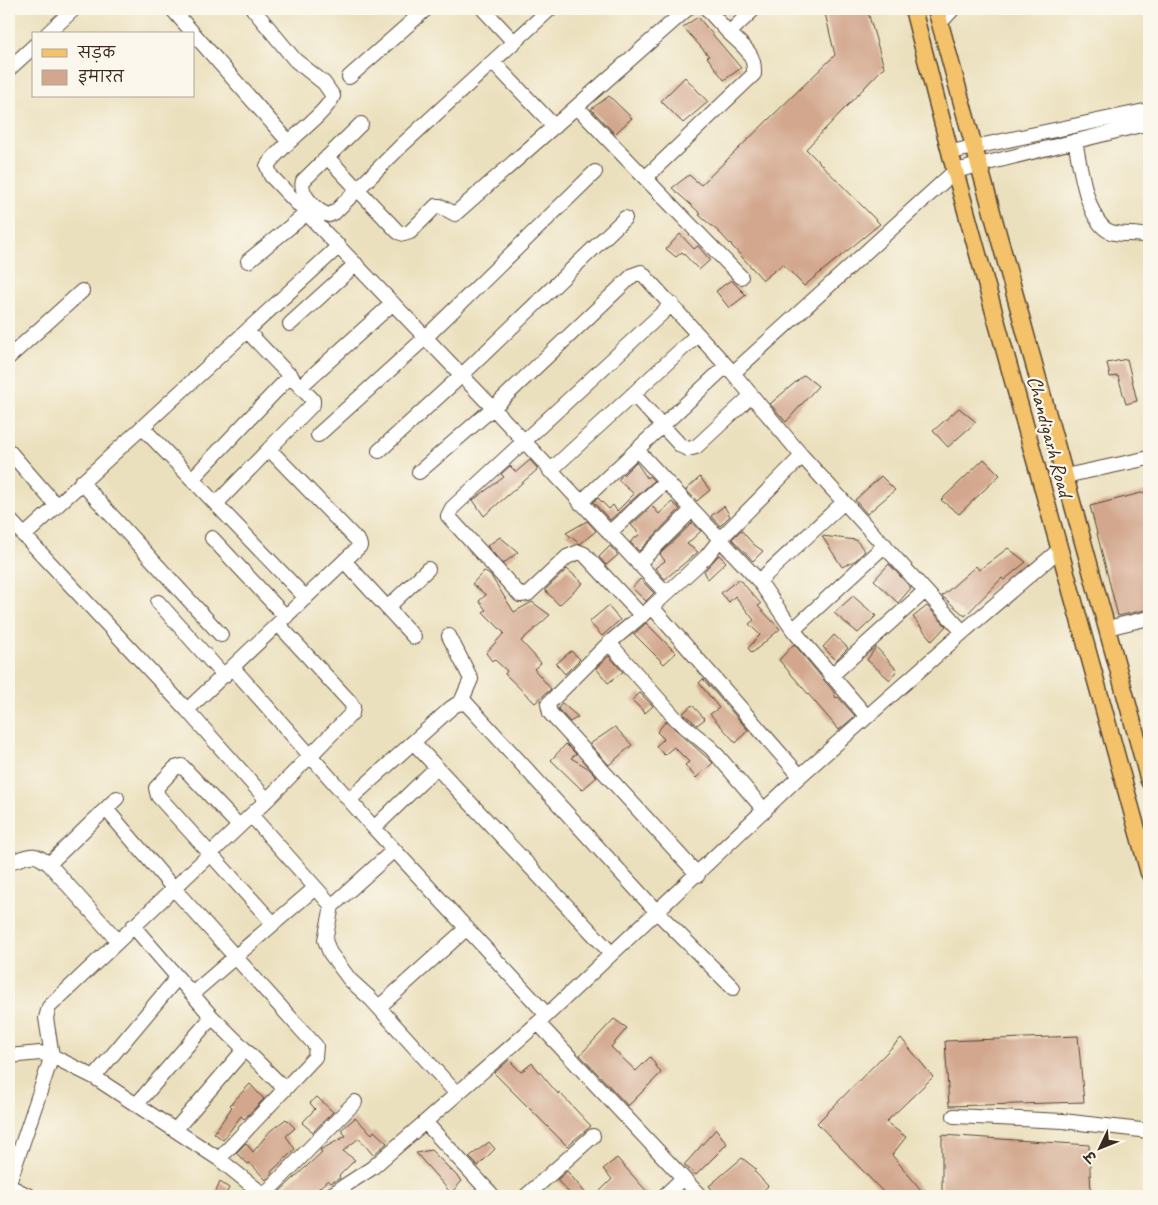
<svg xmlns="http://www.w3.org/2000/svg" width="1158" height="1205" viewBox="0 0 1158 1205" font-family="Caveat,'Playpen Sans Deva',sans-serif">
	<rect width="100%" height="100%" fill="#fbf7ec"/>
	<filter id="ink" filterUnits="userSpaceOnUse"><feTurbulence type="fractalNoise" baseFrequency=".02" numOctaves="2"/><feDisplacementMap in="SourceGraphic" scale="10" xChannelSelector="R" yChannelSelector="G"/><feConvolveMatrix kernelMatrix="1 2 1 2 8 2 1 2 1" color-interpolation-filters="sRGB"/></filter>
	<filter id="wash" filterUnits="userSpaceOnUse"><feTurbulence type="fractalNoise" baseFrequency=".0096" numOctaves="4" result="noise"/><feDisplacementMap in="SourceGraphic" scale="20" xChannelSelector="R" yChannelSelector="G"/><feGaussianBlur stdDeviation="1.12" result="paint"/><feColorMatrix in="noise" values="0 0 0 0 0 0 0 0 0 0 0 0 0 0 0 0 0 1.4 0 .05"/><feComposite in="paint" operator="in"/></filter>
	<g filter="url(#wash)">
		<rect width="100%" height="100%" fill="#ebe0bd"/>
		<g id="blocks">
			<!-- building -->
			<path fill="#d3a78e" d="M 824,9 L 867,9 L 884,67 L 806,149 L 880,224 L 804,286 L 783,264 L 763,280 L 721,234 L 699,215 L 701,214 L 672,188 L 689,175 L 701,185 L 835,55 Z
				M 698,17 L 741,68 L 724,80 L 707,57 L 709,56 L 683,27 Z
				M 685,77 L 708,102 L 683,123 L 661,101 Z
				M 609,96 L 632,118 L 615,134 L 591,109 Z
				M 680,234 L 694,249 L 698,246 L 710,260 L 699,270 L 682,252 L 676,257 L 666,249 Z
				M 731,280 L 746,295 L 729,308 L 716,291 Z
				M 1127,359 L 1137,401 L 1126,404 L 1118,376 L 1110,377 L 1107,363 Z
				M 804,375 L 818,386 L 786,422 L 770,404 Z
				M 959,408 L 976,422 L 948,447 L 933,431 Z
				M 984,459 L 1000,475 L 959,514 L 941,500 Z
				M 530,460 L 538,469 L 484,516 L 473,500 L 504,477 L 501,474 L 510,466 L 516,472 Z
				M 636,462 L 647,478 L 649,476 L 654,481 L 610,520 L 593,502 L 598,498 L 609,509 L 613,505 L 617,511 L 634,494 L 618,480 Z
				M 881,476 L 895,490 L 867,514 L 855,500 Z
				M 700,477 L 710,490 L 697,501 L 686,490 Z
				M 1149,491 L 1149,609 L 1118,616 L 1090,506 Z
				M 672,502 L 680,509 L 639,551 L 630,542 L 640,534 L 631,525 L 652,506 L 659,514 Z
				M 724,506 L 730,516 L 720,526 L 711,516 Z
				M 587,521 L 596,531 L 580,544 L 566,533 Z
				M 692,523 L 701,531 L 687,544 L 698,552 L 665,579 L 655,568 L 665,561 L 660,554 Z
				M 741,530 L 753,544 L 763,551 L 753,561 L 732,539 Z
				M 822,536 L 856,540 L 865,551 L 856,560 L 842,567 Z
				M 500,537 L 518,552 L 503,564 L 487,546 Z
				M 610,546 L 618,555 L 606,565 L 599,557 Z
				M 1008,548 L 1026,562 L 1004,580 L 1002,578 L 965,616 L 942,596 L 976,566 L 979,570 Z
				M 719,555 L 726,562 L 708,579 L 704,571 Z
				M 889,564 L 911,588 L 898,603 L 874,580 Z
				M 567,569 L 583,583 L 559,605 L 545,590 Z
				M 484,571 L 491,576 L 514,612 L 532,602 L 550,615 L 521,641 L 541,663 L 534,669 L 551,689 L 535,703 L 505,674 L 507,671 L 494,659 L 492,661 L 486,653 L 504,633 L 483,612 L 486,610 L 479,601 L 486,595 L 472,584 Z
				M 640,579 L 654,593 L 646,601 L 632,588 Z
				M 739,579 L 761,604 L 758,606 L 780,629 L 752,653 L 748,648 L 760,635 L 749,624 L 754,620 L 735,596 L 729,602 L 721,593 Z
				M 853,596 L 876,616 L 858,633 L 834,613 Z
				M 608,606 L 620,620 L 602,636 L 589,622 Z
				M 927,606 L 946,626 L 932,641 L 913,617 Z
				M 646,623 L 676,653 L 664,664 L 634,634 Z
				M 834,635 L 848,648 L 836,660 L 823,647 Z
				M 794,644 L 833,691 L 836,698 L 838,697 L 855,716 L 839,730 L 779,660 Z
				M 876,647 L 897,670 L 890,680 L 867,660 Z
				M 571,651 L 580,659 L 565,674 L 556,664 Z
				M 609,656 L 623,672 L 608,683 L 596,668 Z
				M 703,679 L 748,730 L 736,743 L 710,714 L 719,708 L 699,683 Z
				M 640,693 L 653,706 L 645,713 L 632,700 Z
				M 562,703 L 578,717 L 570,722 L 558,709 Z
				M 692,705 L 705,719 L 697,725 L 683,713 Z
				M 666,721 L 713,763 L 696,778 L 685,765 L 689,762 L 674,747 L 664,755 L 656,746 L 664,739 L 657,732 Z
				M 615,727 L 632,745 L 609,765 L 590,744 Z
				M 566,744 L 576,754 L 571,758 L 588,768 L 597,777 L 582,790 L 551,760 Z
				M 614,1019 L 627,1028 L 611,1047 L 636,1071 L 650,1057 L 661,1073 L 628,1106 L 580,1055 Z
				M 1078,1036 L 1084,1102 L 949,1106 L 945,1041 Z
				M 901,1038 L 933,1077 L 886,1122 L 906,1137 L 892,1155 L 926,1196 L 887,1196 L 817,1123 Z
				M 509,1060 L 521,1072 L 532,1063 L 558,1094 L 559,1092 L 591,1126 L 567,1146 L 494,1073 Z
				M 250,1084 L 264,1099 L 244,1119 L 241,1116 L 223,1140 L 214,1133 L 232,1107 L 230,1105 Z
				M 317,1097 L 333,1112 L 313,1132 L 302,1123 L 315,1109 L 310,1103 Z
				M 355,1118 L 372,1134 L 374,1131 L 387,1143 L 373,1155 L 359,1138 L 343,1151 L 355,1160 L 339,1176 L 340,1178 L 331,1183 L 328,1180 L 310,1196 L 284,1196 L 278,1193 L 322,1152 L 320,1150 L 346,1136 L 341,1130 Z
				M 286,1119 L 295,1128 L 286,1136 L 295,1149 L 271,1172 L 272,1174 L 266,1180 L 250,1163 L 248,1164 L 236,1153 L 246,1143 L 253,1152 L 270,1131 Z
				M 716,1129 L 727,1144 L 696,1175 L 684,1165 Z
				M 942,1135 L 1089,1145 L 1091,1196 L 942,1196 Z
				M 489,1142 L 495,1149 L 478,1166 L 469,1157 Z
				M 431,1150 L 462,1181 L 451,1193 L 416,1153 Z
				M 617,1158 L 651,1196 L 595,1196 L 612,1179 L 603,1169 Z
				M 742,1158 L 756,1169 L 754,1171 L 768,1186 L 757,1196 L 718,1196 L 709,1186 Z
				M 567,1171 L 588,1196 L 572,1196 L 557,1180 Z
				M 220,1182 L 229,1188 L 225,1196 L 214,1196 Z"/>
		</g>
	</g>
	<g filter="url(#ink)">
		<use href="#blocks" fill-opacity="0" stroke="#554536" stroke-width="1"/>
		<g fill="none" stroke-linecap="round" stroke-linejoin="round">
			<defs>
				<path id="minor" d="M 172,9 L 288,141
					M 253,9 L 295,60 L 324,83 L 333,96 C 325,116 282,143 267,166 L 271,176 L 493,408 L 666,593
					M 483,9 L 514,42
					M 707,9 L 729,33 L 754,9
					M 940,23 L 953,9
					M 729,33 C 744,47 755,53 754,74 L 645,178 L 741,277
					M 47,34 L 74,9
					M 493,62 L 555,127
					M 9,69 L 34,46
					M 349,77 L 426,9
					M 577,107 L 645,178
					M 361,124 L 303,181 C 299,194 317,212 329,215 L 335,212 L 401,146 L 550,9
					M 1075,141 C 1080,164 1087,224 1111,232 C 1124,236 1137,232 1149,237
					M 951,152 L 1149,110
					M 327,157 L 398,232 L 404,234 L 410,232 L 436,206 L 440,206 L 455,214 L 687,9
					M 248,261 L 307,213
					M 290,324 L 356,264
					M 9,357 L 82,291
					M 733,373 L 955,171 L 1149,123
					M 301,386 L 393,303
					M 633,394 L 681,446 L 688,449 L 696,447 L 751,396
					M 142,427 L 306,598
					M 318,435 L 425,338 L 595,172
					M 637,450 L 759,581 L 793,630 L 867,717
					M 9,451 L 56,505
					M 379,451 L 462,375 L 625,218
					M 550,471 L 697,335
					M 419,472 L 493,408 L 633,275 L 641,272 L 733,373 L 802,456 L 963,632
					M 1065,476 L 1149,458
					M 192,479 L 291,375
					M 81,482 L 221,635
					M 580,503 L 726,366
					M 216,504 L 269,449
					M 9,519 L 187,710 L 267,800
					M 609,533 L 665,482
					M 24,536 L 339,246
					M 212,538 L 286,617
					M 345,562 L 414,637
					M 638,564 L 692,510
					M 759,581 L 844,502
					M 158,602 L 224,676
					M 652,607 L 800,776
					M 387,608 L 428,569
					M 642,616 L 584,554 L 579,552 L 567,557 L 528,594 L 520,595 L 448,516 L 452,508 L 672,304
					M 1107,628 L 1149,618
					M 793,630 L 885,545
					M 449,636 L 471,679 L 461,702
					M 609,643 L 677,720 L 711,748 L 765,811
					M 233,668 L 374,828 L 547,1015
					M 831,676 L 925,591
					M 187,710 L 360,546 L 359,542 L 269,449 L 313,404 L 313,400 L 247,331
					M 413,742 L 611,953
					M 349,800 L 451,708 L 457,704 L 466,703 L 657,912 L 733,988
					M 106,809 L 174,889 L 316,1046 L 315,1057 L 219,1159
					M 251,815 L 332,906 L 394,850
					M 239,826 L 182,766 L 175,768 L 156,788 L 158,796 L 273,923
					M 374,828 L 436,768
					M 9,862 C 29,858 30,849 49,864 L 118,941
					M 49,864 L 117,798
					M 698,875 L 550,713 L 548,704 L 609,643 L 652,607 L 706,557 L 721,538 L 802,456
					M 332,906 L 325,940 L 330,953 L 350,980 L 371,999 L 457,1094
					M 133,926 L 212,1017 L 285,1089
					M 192,994 L 315,888
					M 379,1007 L 467,928
					M 538,1023 L 700,1196
					M 9,1056 L 40,1053 L 52,1056 L 94,1077 L 219,1159 L 265,1196
					M 94,1077 L 177,978
					M 137,1104 L 212,1017
					M 954,1116 L 1063,1121 L 1149,1131
					M 176,1129 L 244,1050
					M 9,1183 L 52,1056 L 46,1018 L 49,1007 L 267,800 L 352,713 L 353,707 L 350,702 L 279,625
					M 9,1186 L 29,1196
					M 264,1195 L 355,1102
					M 329,1196 L 372,1168 L 425,1122
					M 493,1196 L 425,1122 L 547,1015 L 800,776 L 963,632 L 1059,550
					M 526,1196 L 593,1136
					M 664,1196 L 683,1178"/>
				<path id="major" d="M 913,9 L 955,171 L 1149,873
					M 936,9 L 1149,781"/>
			</defs>
			<!-- minor casing -->
			<use href="#minor" stroke="#554536" stroke-width="16"/>
			<!-- major casing -->
			<use href="#major" stroke="#554536" stroke-width="19"/>
			<!-- minor -->
			<use href="#minor" stroke="#fff" stroke-width="14"/>
			<!-- major -->
			<use href="#major" stroke="#f3c26a" stroke-width="16"/>
		</g>
	</g>
	<g text-anchor="middle" dominant-baseline="central" stroke-width="4.5" stroke-linejoin="round" paint-order="stroke">
		<!-- street labels -->
		<g font-size="21" fill="#3b2a1e" stroke="#fbf7ec">
			<text transform="translate(1050 436) rotate(75)">Chandigarh Road</text>
		</g>
	</g>
	<!-- margin -->
	<rect width="1158" height="1205" fill="none" stroke="#fbf7ec" stroke-width="30"/>
	<!-- legend -->
	<rect x="32" y="32" width="162" height="65" fill="#fbf7ec" stroke="#aea59a"/>
	<rect x="42" y="49" width="25" height="8" fill="#f3c26a" stroke="#aea59a"/>
	<text x="78" y="58" font-size="15" fill="#3b2a1e">सड़क</text>
	<rect x="42" y="70" width="25" height="15" fill="#d3a78e" stroke="#aea59a"/>
	<text x="78" y="82" font-size="15" fill="#3b2a1e">इमारत</text>
	<!-- north arrow -->
	<g transform="translate(1100 1148) rotate(227)" stroke="#fbf7ec" stroke-width="4" paint-order="stroke">
	<path d="M0-4L9 19L0 12L-9 19Z" fill="#3b2a1e"/>
	<text y="-8" font-size="14" font-weight="bold" text-anchor="middle" fill="#3b2a1e">उ</text>
	</g>
</svg>
